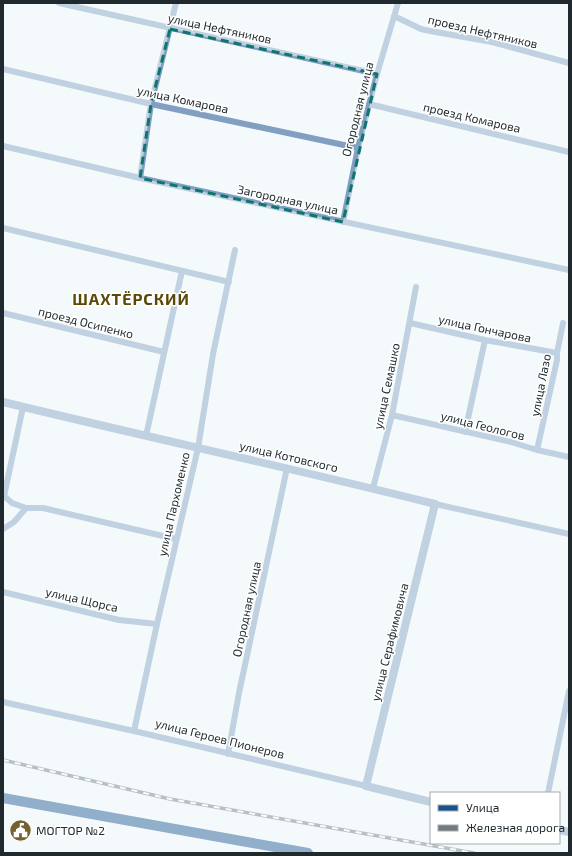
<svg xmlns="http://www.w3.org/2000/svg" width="572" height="856" viewBox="0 0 572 856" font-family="'Exo 2',sans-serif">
	<rect width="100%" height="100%" fill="#f4fafc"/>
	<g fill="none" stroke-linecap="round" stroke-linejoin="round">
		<!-- minor -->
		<path stroke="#829fc1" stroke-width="6" d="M 59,3 L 377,74
			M 394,16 L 421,29 L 430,31 L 492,42 L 569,63
			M 3,69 L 151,104 L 358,148
			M 369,104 L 569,152
			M 3,146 L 140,178 L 569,270
			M 140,178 L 151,104 L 176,3
			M 343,222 L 358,148 L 377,74 L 398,3
			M 3,228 L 229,282
			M 3,313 L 164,352
			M 410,323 L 485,340 L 557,353
			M 392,415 L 511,442 L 537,450 L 569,457
			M 465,432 L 485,340
			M 146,436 L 182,271
			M 537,450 L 557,360 L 557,353 L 563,323
			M 373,488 L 392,415 L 416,287
			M 435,504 L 569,534
			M 26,508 L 43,508 L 176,539
			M 3,529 L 14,522 L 26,508 L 12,503 L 4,496 L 23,407
			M 3,592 L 119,620 L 157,624
			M 3,702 L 134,731 L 366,786
			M 134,731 L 157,624 L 198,448 L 213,354 L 235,250
			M 228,754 L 239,693 L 287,468
			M 548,793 L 569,691"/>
		<!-- tertiary -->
		<path stroke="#829fc1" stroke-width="8" d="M 3,402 C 147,437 291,468 435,504 L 366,786 L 431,802
			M 559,830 L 569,832"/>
		<!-- primary -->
		<path stroke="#1a528e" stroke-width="10" d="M 3,798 L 308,853"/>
		<defs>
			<path id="rail" d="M 3,760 L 170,799 L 474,853"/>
		</defs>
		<!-- rail casing -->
		<use href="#rail" stroke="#727a7e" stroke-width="3.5"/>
		<!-- rail -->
		<use href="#rail" stroke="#fff" stroke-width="2" stroke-dasharray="6" stroke-linecap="butt"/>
	</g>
	<!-- marked area -->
	<path d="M0 0H572V856H0ZM 170,29 L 377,74 L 343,222 L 140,178 L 151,104 Z" fill="#f4fafc" fill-opacity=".55" fill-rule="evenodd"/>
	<path fill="none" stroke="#0f766e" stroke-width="3" stroke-dasharray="8 5" stroke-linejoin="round" d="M 170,29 L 377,74 L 343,222 L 140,178 L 151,104 Z"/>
	<!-- icons -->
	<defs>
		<symbol id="civic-disc" viewBox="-11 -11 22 22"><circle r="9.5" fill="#736331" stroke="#fff"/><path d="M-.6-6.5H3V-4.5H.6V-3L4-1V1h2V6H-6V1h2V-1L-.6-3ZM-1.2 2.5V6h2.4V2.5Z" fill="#fff"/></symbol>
	</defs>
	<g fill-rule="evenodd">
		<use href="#civic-disc" x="8" y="818" width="25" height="25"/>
	</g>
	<g text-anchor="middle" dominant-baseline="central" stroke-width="3" stroke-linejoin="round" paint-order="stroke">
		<!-- street labels -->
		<g font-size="12" fill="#1f292e" stroke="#fff">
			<text transform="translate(220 28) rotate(12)">улица Нефтяников</text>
			<text transform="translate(483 31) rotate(13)">проезд Нефтяников</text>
			<text transform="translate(183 99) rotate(12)">улица Комарова</text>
			<text transform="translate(357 109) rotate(-76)">Огородная улица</text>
			<text transform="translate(472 117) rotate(13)">проезд Комарова</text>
			<text transform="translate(288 199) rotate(12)">Загородная улица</text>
			<text transform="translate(86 322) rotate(14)">проезд Осипенко</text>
			<text transform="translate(485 328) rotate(12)">улица Гончарова</text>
			<text transform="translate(540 385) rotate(-79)">улица Лазо</text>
			<text transform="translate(386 386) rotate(-78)">улица Семашко</text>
			<text transform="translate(483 425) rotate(14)">улица Геологов</text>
			<text transform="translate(289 456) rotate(13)">улица Котовского</text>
			<text transform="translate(173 504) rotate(-77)">улица Пархоменко</text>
			<text transform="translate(82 599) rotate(13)">улица Щорса</text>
			<text transform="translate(246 609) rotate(-78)">Огородная улица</text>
			<text transform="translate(389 642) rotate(-76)">улица Серафимовича</text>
			<text transform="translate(220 738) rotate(14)">улица Героев Пионеров</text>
		</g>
		<!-- poi labels -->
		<g font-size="12" fill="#1f292e" stroke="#fff" text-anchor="start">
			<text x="36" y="830">МОГТОР №2</text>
		</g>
		<!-- district labels -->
		<g font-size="16" font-weight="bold" letter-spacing="1" fill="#594806" stroke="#fff">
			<text x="131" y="298">ШАХТЁРСКИЙ</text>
		</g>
	</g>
	<!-- border -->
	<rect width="572" height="856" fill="none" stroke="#1f292e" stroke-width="8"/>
	<!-- legend -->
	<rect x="430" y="792" width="130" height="52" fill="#ffffff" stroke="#a5a9ab"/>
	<rect x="438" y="805" width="20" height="6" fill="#1a528e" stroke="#a5a9ab"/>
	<text x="466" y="812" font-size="12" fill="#1f292e">Улица</text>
	<rect x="438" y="825" width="20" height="6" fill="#727a7e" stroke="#a5a9ab"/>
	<text x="466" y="832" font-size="12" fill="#1f292e">Железная дорога</text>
</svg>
